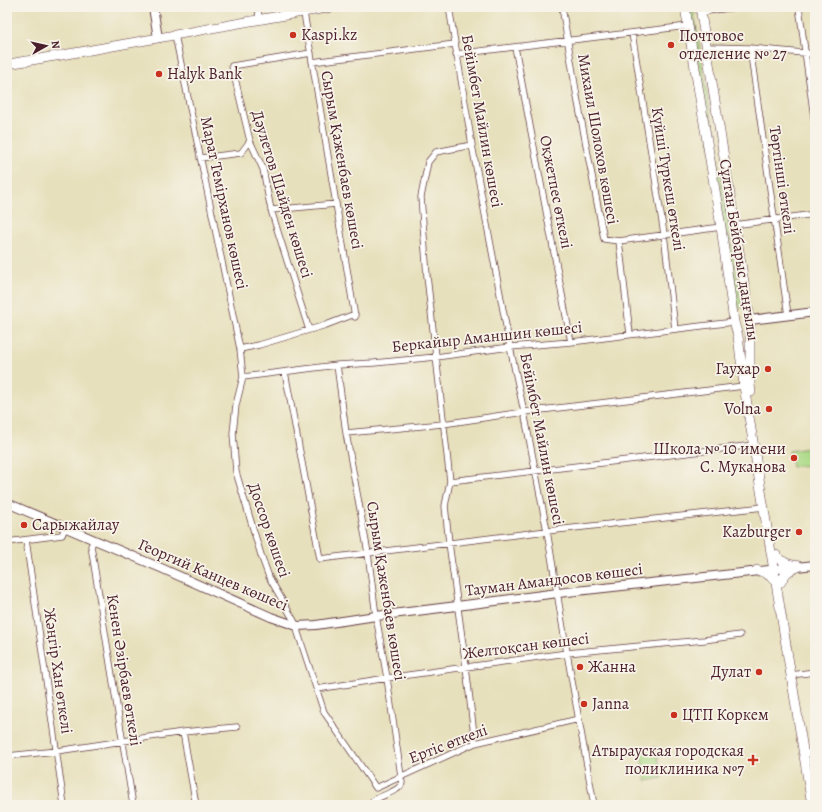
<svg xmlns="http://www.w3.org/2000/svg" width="822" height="812" viewBox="0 0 822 812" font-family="Alegreya,serif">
	<rect width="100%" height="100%" fill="#f7f3e8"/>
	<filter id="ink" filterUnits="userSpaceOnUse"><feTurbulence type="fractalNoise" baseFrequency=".025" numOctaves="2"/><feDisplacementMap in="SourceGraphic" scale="8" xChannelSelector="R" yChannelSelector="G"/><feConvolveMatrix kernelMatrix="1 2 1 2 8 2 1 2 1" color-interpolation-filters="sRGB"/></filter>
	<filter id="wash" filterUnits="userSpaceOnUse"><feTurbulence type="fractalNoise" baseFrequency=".012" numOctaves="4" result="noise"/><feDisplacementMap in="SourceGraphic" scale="16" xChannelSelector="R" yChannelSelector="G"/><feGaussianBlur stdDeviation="0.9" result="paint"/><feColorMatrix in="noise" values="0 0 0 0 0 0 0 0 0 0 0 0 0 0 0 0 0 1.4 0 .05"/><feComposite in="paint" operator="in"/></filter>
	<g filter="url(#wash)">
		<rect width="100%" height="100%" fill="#e7e0bc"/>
		<!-- green -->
		<path fill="#acda86" stroke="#7b7c58" d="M 688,7 L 693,7 L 742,308 L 737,309 Z
			M 815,447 L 815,464 L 792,467 L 789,451 Z
			M 656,747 L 662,778 L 646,781 L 640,750 Z"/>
	</g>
	<g filter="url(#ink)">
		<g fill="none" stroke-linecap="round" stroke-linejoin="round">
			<defs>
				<path id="street" d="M 258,7 L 259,19
					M 303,7 L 355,317
					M 449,7 L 472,145 L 510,347 L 524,412 L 547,531 L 567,653 L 594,805
					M 562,7 L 577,97 L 604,239 L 619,241 L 630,334
					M 799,7 L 815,125
					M 701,12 L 736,7
					M 632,33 L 664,234 L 675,329
					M 175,35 L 240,349 L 243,377 L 236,405 L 233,433 L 236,472 L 261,555 L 269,577 L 297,626 L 298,633 L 324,712 L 376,788 L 475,743 L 579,719
					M 515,47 L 571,342
					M 706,47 L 750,48 L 815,54
					M 750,48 L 788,315
					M 456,54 L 688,26
					M 312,62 L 455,44
					M 472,145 L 436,152 L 428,162 L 421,197 L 427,276 L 450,481 L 445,506 L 449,543 L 466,667 L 475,743
					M 200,158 L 241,153 L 250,141
					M 271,210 L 336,204
					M 734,225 L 815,214
					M 619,241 L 721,227
					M 309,330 L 271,210 L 263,169 L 250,141 L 232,66 L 311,53
					M 240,349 L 259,345 L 309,330 L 326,325 L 355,314
					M 337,365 L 346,433 L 368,553 L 376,616 L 387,678 L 401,776 C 401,778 402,781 402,783 C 400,792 379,795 372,802 L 373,805
					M 285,372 L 320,559 L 547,531 L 764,507
					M 243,377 L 337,365 L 374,363 L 436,357 L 510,347 L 571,342 L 734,322
					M 346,433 L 443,424 L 524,412 L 744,386
					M 450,481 L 754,445
					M 26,540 L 64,805
					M 94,540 L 91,546 L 133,805
					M 7,542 L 62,535 L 65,528
					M 791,675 L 815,672
					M 317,689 L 387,678 L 567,653 L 704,640 L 740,635
					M 183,732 L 196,805
					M 804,754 L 815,752
					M 7,756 L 57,751 L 183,732 L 237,727"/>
				<path id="secondary" d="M 153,7 L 158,38
					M 750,320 L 815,312
					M 7,503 L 161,568 L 271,617 L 297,626 L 316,625 L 376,616 L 457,606 L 558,593 L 815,565"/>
				<path id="primary" d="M 685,7 L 721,227 L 734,322 L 738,336 L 744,386 L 812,805
					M 700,7 L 750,320 L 750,385 L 751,392
					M 7,64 C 116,47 223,25 332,7
					M 776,555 C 784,564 788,564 799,566
					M 757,570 C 766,573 770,575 776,582
					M 781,582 C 785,572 789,571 798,567"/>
			</defs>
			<!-- street casing -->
			<use href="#street" stroke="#623c41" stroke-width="7"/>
			<!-- secondary casing -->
			<use href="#secondary" stroke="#623c41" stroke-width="10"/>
			<!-- primary casing -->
			<use href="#primary" stroke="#623c41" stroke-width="10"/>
			<!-- street -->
			<use href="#street" stroke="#fff" stroke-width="5.5"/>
			<!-- secondary -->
			<use href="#secondary" stroke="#fff" stroke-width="8"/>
			<!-- primary -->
			<use href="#primary" stroke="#fff" stroke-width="9"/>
		</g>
	</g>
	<!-- markers -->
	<g fill="#c8321e" stroke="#f7f3e8" stroke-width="1.5">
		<circle cx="293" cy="35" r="4"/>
		<circle cx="671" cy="45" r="4"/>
		<circle cx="159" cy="74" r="4"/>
		<circle cx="768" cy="369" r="4"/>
		<circle cx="769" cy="409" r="4"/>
		<circle cx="794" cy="458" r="4"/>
		<circle cx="24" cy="525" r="4"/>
		<circle cx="799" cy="532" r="4"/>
		<circle cx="580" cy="667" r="4"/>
		<circle cx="759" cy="672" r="4"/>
		<circle cx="584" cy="704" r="4"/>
		<circle cx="674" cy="715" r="4"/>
		<path d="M751 754h4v4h4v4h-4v4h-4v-4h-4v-4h4z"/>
	</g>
	<g text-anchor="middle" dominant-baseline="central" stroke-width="3.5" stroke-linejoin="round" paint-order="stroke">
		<!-- poi labels -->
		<g font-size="16" fill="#4a1f2b" stroke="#f7f3e8" text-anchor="start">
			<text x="301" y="35">Kaspi.kz</text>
			<text x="679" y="36">Почтовое<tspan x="679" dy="18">отделение № 27</tspan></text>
			<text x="167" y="74">Halyk Bank</text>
			<text x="760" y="369" text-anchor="end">Гаухар</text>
			<text x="761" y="409" text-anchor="end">Volna</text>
			<text x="786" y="449" text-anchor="end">Школа № 10 имени<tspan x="786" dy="18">С. Муканова</tspan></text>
			<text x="32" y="525">Сарыжайлау</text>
			<text x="791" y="532" text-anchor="end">Kazburger</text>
			<text x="588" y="667">Жанна</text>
			<text x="751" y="672" text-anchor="end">Дулат</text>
			<text x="592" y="704">Janna</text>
			<text x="682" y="715">ЦТП Коркем</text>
			<text x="744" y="751" text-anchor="end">Атырауская городская<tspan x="744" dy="18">поликлиника №7</tspan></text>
		</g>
		<!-- street labels -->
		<g font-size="16" fill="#4a1f2b" stroke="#f7f3e8">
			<text transform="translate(482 121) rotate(80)">Бейімбет Майлин көшесі</text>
			<text transform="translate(598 139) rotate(80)">Михаил Шолохов көшесі</text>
			<text transform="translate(342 160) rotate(80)">Сырым Қаженбаев көшесі</text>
			<text transform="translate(668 179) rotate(81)">Күйші Түркеш өткелі</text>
			<text transform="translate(782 180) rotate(82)">Төртінші өткелі</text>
			<text transform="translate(556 192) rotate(79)">Оқжетпес өткелі</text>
			<text transform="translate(282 194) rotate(73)">Дәулетов Шайден көшесі</text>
			<text transform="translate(224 203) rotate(78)">Марат Темірханов көшесі</text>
			<text transform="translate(739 250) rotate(81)">Сұлтан Бейбарыс даңғылы</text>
			<text transform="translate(487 337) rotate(-6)">Беркайыр Аманшин көшесі</text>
			<text transform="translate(542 439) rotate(79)">Бейімбет Майлин көшесі</text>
			<text transform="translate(269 530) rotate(71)">Доссор көшесі</text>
			<text transform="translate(213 575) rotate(23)">Георгий Канцев көшесі</text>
			<text transform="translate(554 580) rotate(-7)">Тауман Амандосов көшесі</text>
			<text transform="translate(386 591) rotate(81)">Сырым Қаженбаев көшесі</text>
			<text transform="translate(526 646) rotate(-7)">Желтоқсан көшесі</text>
			<text transform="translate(124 670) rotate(81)">Кенен Әзірбаев өткелі</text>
			<text transform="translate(58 671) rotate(82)">Жәңгір Хан өткелі</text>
			<text transform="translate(448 744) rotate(-21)">Ертіс өткелі</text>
		</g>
	</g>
	<!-- margin -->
	<rect width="822" height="812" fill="none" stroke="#f7f3e8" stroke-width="24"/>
	<!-- north arrow -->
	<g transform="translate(46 46) rotate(82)" stroke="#f7f3e8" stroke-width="3" paint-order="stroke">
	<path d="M0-3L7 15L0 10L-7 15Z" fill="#4a1f2b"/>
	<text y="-6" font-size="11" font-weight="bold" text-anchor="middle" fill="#4a1f2b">N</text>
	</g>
</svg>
